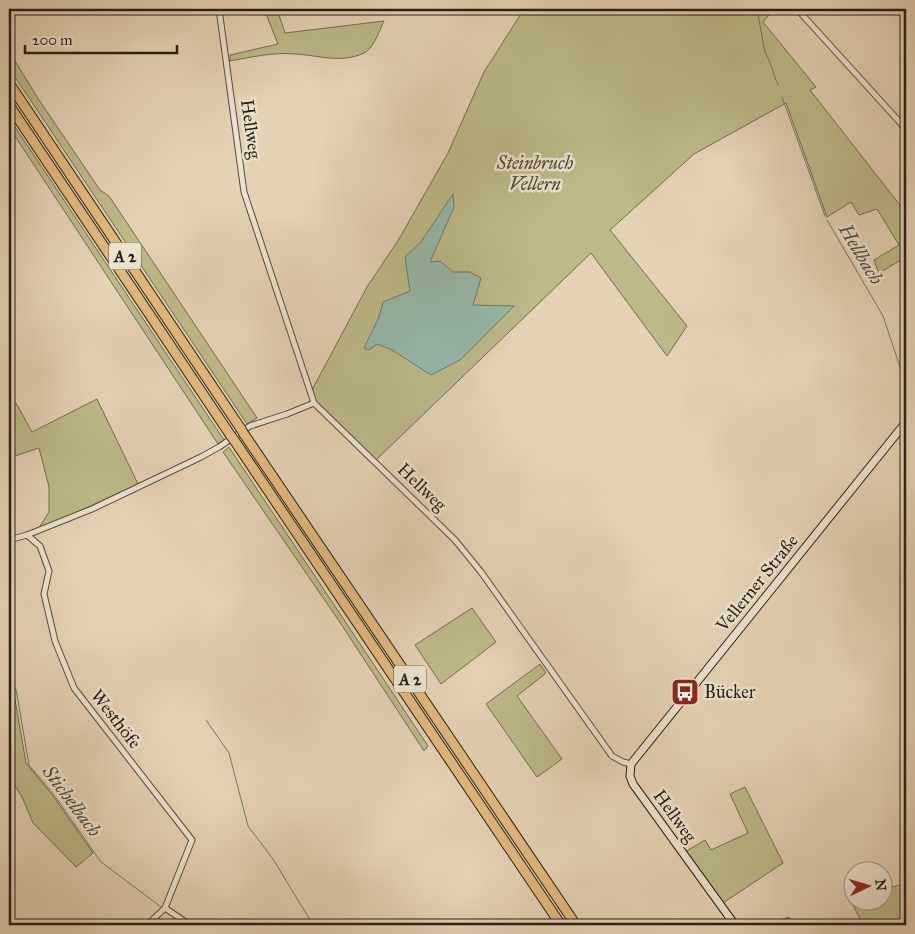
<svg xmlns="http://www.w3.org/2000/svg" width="915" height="934" viewBox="0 0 915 934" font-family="'IM FELL Great Primer',serif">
	<rect width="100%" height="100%" fill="#e4d2b4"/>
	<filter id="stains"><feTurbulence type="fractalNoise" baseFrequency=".004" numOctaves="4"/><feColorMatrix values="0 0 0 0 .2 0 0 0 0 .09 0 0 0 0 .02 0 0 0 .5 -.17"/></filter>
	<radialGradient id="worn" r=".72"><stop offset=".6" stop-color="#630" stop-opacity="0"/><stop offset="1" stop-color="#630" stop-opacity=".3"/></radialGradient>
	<!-- green -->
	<path fill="#bcba87" stroke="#726d4e" d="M 264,9 L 277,9 L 285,33 L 384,21 C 379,31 374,48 364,53 C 341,64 318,55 295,54 C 274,52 251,57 230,61 L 230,55 L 278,44 Z
		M 524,9 L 774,9 L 763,22 L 816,87 L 810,90 L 903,209 L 906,210 L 906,257 L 879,273 L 874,260 L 899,245 L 877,209 L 859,215 L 851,202 L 827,217 L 786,103 L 694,154 L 610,230 L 687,326 L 667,356 L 591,253 L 376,460 L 314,403 L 313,388 L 367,287 L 399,239 L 448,153 L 484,72 Z
		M 9,51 L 37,97 L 100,190 L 109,196 L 257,418 L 247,424 L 9,68 Z
		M 9,118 L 224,440 L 218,444 L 9,127 Z
		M 97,399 L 138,484 L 84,509 L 39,528 L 49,512 L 49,487 L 39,448 L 9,458 L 9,407 L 16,403 L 32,432 Z
		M 229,447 L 428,746 L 424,751 L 339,621 L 223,452 Z
		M 472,608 L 496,642 L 441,684 L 415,645 Z
		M 540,664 L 546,673 L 517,696 L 562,759 L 537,777 L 486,704 Z
		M 9,685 L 13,688 L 26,763 L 53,796 L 93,853 L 76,867 L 33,823 L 22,797 L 9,776 Z
		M 745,787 L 783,863 L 723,903 L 685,852 L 705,840 L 711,850 L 748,833 L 730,794 Z
		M 906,883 L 906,925 L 863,925 L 850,899 L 852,898 L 852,902 L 882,902 L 883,890 Z
		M 789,917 L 794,925 L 765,925 Z"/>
	<!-- water -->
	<path fill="#96b8aa" stroke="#6a7b6f" d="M 453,194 L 454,207 L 430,262 L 440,261 L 453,272 L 470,272 L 481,278 L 473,305 L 514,306 L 460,360 L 431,375 L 392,350 L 377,344 L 369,350 L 364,348 L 379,317 L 383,302 L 410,291 L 405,257 L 421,242 Z"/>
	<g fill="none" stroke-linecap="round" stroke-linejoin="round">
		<!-- stream -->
		<path stroke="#6a7b6f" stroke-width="1" d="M 757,9 L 765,52 C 771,62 773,74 778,85
			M 782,97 L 825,216
			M 827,220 L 883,316 L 906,385
			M 9,682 L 16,689 L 29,765 L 54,795 L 101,862 L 161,907
			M 206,720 L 229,753 L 248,826 L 273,859 L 313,925"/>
		<defs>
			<path id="minor" d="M 219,9 L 244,192 L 314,403 L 455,540 L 481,572 L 612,756 L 623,762 L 631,764
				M 797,9 L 906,129
				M 27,535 L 40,546 L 49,571 L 44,594 L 55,641 L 74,688 L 192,840 L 165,908 L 147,925
				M 9,540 L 27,535 L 92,509 L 201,457 L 219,447 L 250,426 L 287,414 L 314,403
				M 165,908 L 190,925"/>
			<path id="secondary" d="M 735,925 L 633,784 L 630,776 L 631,764 L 906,422"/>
			<path id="motorway" d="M 9,83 L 241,429
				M 9,105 L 231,436
				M 244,434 L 576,925
				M 234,440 L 561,925"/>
		</defs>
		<!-- minor casing -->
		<use href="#minor" stroke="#564c3e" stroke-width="7"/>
		<!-- secondary casing -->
		<use href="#secondary" stroke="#272016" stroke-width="9"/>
		<!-- motorway casing -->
		<use href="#motorway" stroke="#272016" stroke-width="11"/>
		<!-- minor -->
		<use href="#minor" stroke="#ede2ce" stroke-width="5"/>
		<!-- secondary -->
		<use href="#secondary" stroke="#ede2ce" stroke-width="7"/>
		<!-- motorway -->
		<use href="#motorway" stroke="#e2b97a" stroke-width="9"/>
		<defs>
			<path id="motorway-bridge" d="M 241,429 L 244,434
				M 231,436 L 234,440"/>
		</defs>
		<!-- motorway-bridge casing -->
		<use href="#motorway-bridge" stroke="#272016" stroke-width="11" stroke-linecap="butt"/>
		<!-- motorway-bridge -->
		<use href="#motorway-bridge" stroke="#e2b97a" stroke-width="9"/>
	</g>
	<!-- icons -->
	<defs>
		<symbol id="bus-square" viewBox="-11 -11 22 22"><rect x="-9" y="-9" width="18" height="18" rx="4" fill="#8f2418" stroke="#ede2ce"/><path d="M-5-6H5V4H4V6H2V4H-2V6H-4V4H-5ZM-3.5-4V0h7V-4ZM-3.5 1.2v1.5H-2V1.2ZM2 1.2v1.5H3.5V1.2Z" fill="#fff"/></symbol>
	</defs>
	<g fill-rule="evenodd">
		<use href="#bus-square" x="669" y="676" width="32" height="32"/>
	</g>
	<g text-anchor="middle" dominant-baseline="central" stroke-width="5" stroke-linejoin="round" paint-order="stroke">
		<!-- shield labels -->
		<g fill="#ede2ce" stroke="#625a4d" stroke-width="1">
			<rect x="109" y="242.5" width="32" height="27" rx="4"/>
			<rect x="394" y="665.5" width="32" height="27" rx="4"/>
		</g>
		<g font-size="16" font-weight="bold" fill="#272016">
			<text x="125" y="256">A 2</text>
			<text x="410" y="679">A 2</text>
		</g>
		<!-- street labels -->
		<g font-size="18" fill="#272016" stroke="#ede2ce">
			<text transform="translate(251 129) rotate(82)">Hellweg</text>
			<text transform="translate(422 487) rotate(44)">Hellweg</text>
			<text transform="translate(757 583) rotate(-51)">Vellerner Straße</text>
			<text transform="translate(116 719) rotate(52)">Westhöfe</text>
			<text transform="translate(675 816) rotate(54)">Hellweg</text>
		</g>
		<!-- park labels -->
		<g font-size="18" font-style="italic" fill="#4c4632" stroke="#ede2ce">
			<text x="535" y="163">Steinbruch<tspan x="535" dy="21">Vellern</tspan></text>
		</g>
		<!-- poi labels -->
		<g font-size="18" fill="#272016" stroke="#ede2ce" text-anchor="start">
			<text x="704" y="692">Bücker</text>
		</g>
		<!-- water labels -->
		<g font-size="19" font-style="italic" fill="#484e42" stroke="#ede2ce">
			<text transform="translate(861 254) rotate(59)">Hellbach</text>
			<text transform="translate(72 801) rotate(53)">Stichelbach</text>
		</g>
	</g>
	<!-- margin -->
	<rect width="915" height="934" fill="none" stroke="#e4d2b4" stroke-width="30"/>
	<rect x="10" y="10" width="895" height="914" fill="none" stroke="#272016" stroke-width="2.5"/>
	<rect x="15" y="15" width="885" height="904" fill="none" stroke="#272016"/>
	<!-- north arrow -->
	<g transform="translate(868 886) rotate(85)"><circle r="24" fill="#ede2ce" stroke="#9e9484"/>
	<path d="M0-4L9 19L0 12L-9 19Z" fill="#8f2418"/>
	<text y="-8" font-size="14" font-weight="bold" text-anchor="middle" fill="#272016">N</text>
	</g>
	<!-- scale -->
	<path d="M25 45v8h152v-8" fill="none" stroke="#272016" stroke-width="2.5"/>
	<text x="32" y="45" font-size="15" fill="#272016" stroke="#ede2ce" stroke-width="4" paint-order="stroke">200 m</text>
	<rect width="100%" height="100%" filter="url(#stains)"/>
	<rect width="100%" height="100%" fill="url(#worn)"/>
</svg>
